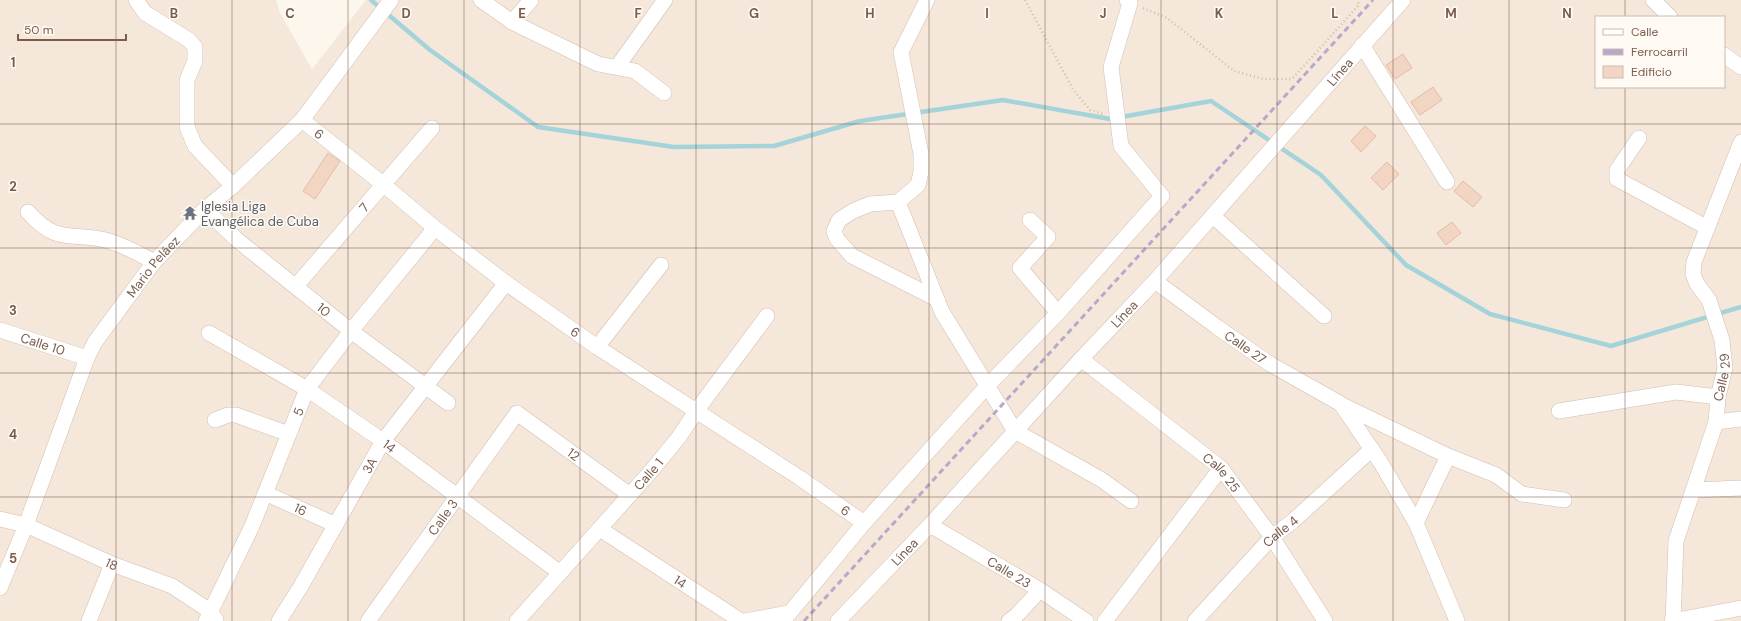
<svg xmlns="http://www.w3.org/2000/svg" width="1741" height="621" viewBox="0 0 1741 621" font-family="'DM Sans',sans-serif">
	<rect width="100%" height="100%" fill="#fdf6ec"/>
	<!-- residential -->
	<path fill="#f5e8da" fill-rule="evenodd" d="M 0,0 L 276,0 L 280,13 L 312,69 L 366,0 L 1741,0 L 1741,621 L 0,621 ZM 1596,17 L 1724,17 L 1724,87 L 1596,87 Z"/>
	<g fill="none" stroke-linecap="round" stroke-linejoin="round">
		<!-- stream -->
		<path stroke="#a5d3da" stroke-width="4.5" d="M 371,0 L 430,50 L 538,127 L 674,147 L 774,146 L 860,121 L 1003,100 L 1110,119 L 1211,101 L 1321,175 L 1406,265 L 1490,314 L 1611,346 L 1741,307"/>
	</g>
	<!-- building -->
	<path fill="#f3d5c3" stroke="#e6bba3" d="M 1403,54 L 1412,68 L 1395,79 L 1386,65 Z
		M 1433,87 L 1442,100 L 1420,115 L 1411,102 Z
		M 1365,126 L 1376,136 L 1361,152 L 1351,141 Z
		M 328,153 L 340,161 L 315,199 L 303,191 Z
		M 1387,162 L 1399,174 L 1383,190 L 1371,178 Z
		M 1463,181 L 1482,197 L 1473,207 L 1454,191 Z
		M 1452,222 L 1461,233 L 1446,245 L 1437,233 Z"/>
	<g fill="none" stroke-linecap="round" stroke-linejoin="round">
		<defs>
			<g id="minor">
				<path d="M 136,0 L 145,13 L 189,40 L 195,47 L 195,61 L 187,80 L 187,127 L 195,146 L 233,186"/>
				<path d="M 481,0 L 512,22 L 598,64 L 635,71 L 664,93"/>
				<path d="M 927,0 L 901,52 L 921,154 L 921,172 L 918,185 L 898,202 L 870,204 L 853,211 L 839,220 L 834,231 L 837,239 L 852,256 L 937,299"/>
				<path d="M 1653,0 L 1670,17"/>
				<path d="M 512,22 L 531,0"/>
				<path d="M 1362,45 L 1447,182"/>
				<path d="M 1724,55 L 1741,67"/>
				<path d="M 617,67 L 665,0"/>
				<path id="s1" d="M 302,120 L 384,185 L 435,228 L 506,283 L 597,347 L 800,478 L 864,523"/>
				<path d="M 1639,138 L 1617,170 L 1617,179 L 1706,227"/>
				<path d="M 898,202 L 942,312 L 1015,431 L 1102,480 L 1131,501"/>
				<path id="s2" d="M 205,209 L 236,239 L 351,331 L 448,403"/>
				<path d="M 28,212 C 58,246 72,231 109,241 C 125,246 140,254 154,262"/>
				<path d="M 1213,216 L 1324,316"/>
				<path d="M 1030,220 L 1048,237 L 1020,268 L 1058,313"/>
				<path id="s3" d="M 1155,281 L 1217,327 L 1270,364 L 1341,404 L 1381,463 L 1416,523 L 1457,621"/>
				<path id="s4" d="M 296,286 L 432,128"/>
				<path id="s5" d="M 0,330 L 87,358"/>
				<path id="s6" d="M 209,333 L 307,389 L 383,441 L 559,572"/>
				<path d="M 597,347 L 661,265"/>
				<path id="s7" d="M 1081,359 L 1221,468 L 1272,537 L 1325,621"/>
				<path d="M 1342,405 L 1448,456 L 1496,475 L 1522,494 L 1564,500"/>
				<path d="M 1559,411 L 1676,392 L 1718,397"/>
				<path d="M 215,420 L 228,415 L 236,415 L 289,434"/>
				<path d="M 1716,422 L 1741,419"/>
				<path d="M 1694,490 L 1741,488"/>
				<path id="s8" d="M 265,493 L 336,525"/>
				<path id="s9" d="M 0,519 L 26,525 L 112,564 L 172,586 L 210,611 L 216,620"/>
				<path d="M 1416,523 L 1448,456"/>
				<path id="s10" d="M 930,525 L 1040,590 L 1086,621"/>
				<path id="s11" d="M 600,529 L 741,621"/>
				<path id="s12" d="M 0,588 L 26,525 L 87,358 L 95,342 L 154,262 L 205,209 L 233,186 L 302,120 L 391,0"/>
				<path d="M 89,621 L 112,564"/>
				<path id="s13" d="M 206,621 L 252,526 L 307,389 L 351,331 L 435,228"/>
				<path id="s14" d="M 279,621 L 301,586 L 383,441 L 506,283"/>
				<path id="s15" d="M 368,621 L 517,413 L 630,495"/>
				<path id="s16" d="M 517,621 L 652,470 L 679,437 L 697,410 L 767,316"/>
				<path d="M 745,621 L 789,613"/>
				<path d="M 783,621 L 864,523 L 988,385 L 1058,313 L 1162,196 L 1121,146 L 1111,67 L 1130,3 L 1127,0"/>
				<path id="s17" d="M 838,621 L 930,525 L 1081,359 L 1155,281 L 1403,0"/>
				<path d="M 1009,621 L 1016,616 L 1040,590"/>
				<path d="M 1105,621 L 1221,468"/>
				<path id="s18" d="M 1195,621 L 1272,537 L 1293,521 L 1372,449"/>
				<path d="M 1672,621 L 1741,608"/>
				<path id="s19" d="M 1673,621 L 1676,541 L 1716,422 L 1718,397 L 1725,368 L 1722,340 L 1709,300 L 1697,284 L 1693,274 L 1694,262 L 1741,142"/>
			</g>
		</defs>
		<!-- minor casing -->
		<use href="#minor" stroke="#d1beb0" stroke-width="16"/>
		<!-- path -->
		<path stroke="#d9b8a5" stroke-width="2.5" stroke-dasharray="1 3" stroke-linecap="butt" d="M 1025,0 L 1074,91 L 1090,110 L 1103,114
			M 1143,8 L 1167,18 L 1234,71 L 1263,79 L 1292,79 L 1359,5 L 1357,0"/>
		<!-- minor -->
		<use href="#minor" stroke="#fff" stroke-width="15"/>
		<!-- rail -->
		<path stroke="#b9a8c9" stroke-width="3" stroke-dasharray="6 4" stroke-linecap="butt" d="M 804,621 L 1373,0"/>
	</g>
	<!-- grid -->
	<path fill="none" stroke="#7a5c4d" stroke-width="1" stroke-opacity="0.55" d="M 116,0 L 116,621M 232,0 L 232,621M 348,0 L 348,621M 464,0 L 464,621M 580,0 L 580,621M 696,0 L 696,621M 812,0 L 812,621M 929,0 L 929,621M 1045,0 L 1045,621M 1161,0 L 1161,621M 1277,0 L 1277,621M 1393,0 L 1393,621M 1509,0 L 1509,621M 1625,0 L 1625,17M 1625,87 L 1625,621M 0,124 L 1741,124M 0,248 L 1741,248M 0,373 L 1741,373M 0,497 L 1741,497"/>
	<!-- icons -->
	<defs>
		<symbol id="temple-bare" viewBox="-9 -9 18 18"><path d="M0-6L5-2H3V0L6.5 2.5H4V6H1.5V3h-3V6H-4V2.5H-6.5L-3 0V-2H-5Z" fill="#6b7280" stroke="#fffaf3" stroke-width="2.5" paint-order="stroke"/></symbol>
	</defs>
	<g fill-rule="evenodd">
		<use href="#temple-bare" x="180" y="203" width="20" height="20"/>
	</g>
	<g text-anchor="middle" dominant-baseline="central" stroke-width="3" stroke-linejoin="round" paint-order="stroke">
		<!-- street labels -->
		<g font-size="13" fill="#7a5c4d" stroke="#fffaf3">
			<text stroke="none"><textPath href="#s17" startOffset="744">Línea</textPath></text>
			<text stroke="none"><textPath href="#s1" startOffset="22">6</textPath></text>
			<text stroke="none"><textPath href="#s4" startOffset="104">7</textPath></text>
			<text stroke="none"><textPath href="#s12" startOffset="359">Mario Peláez</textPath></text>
			<text stroke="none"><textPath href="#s2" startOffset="156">10</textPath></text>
			<text stroke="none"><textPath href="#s17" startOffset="420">Línea</textPath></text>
			<text stroke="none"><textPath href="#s1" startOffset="346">6</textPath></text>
			<text stroke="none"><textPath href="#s5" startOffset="45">Calle 10</textPath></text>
			<text stroke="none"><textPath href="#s3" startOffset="112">Calle 27</textPath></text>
			<text stroke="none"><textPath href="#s19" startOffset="251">Calle 29</textPath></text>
			<text stroke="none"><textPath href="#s13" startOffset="229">5</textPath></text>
			<text stroke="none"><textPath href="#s6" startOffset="213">14</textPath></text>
			<text stroke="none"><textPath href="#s15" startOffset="326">12</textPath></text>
			<text stroke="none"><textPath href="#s14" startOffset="180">3A</textPath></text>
			<text stroke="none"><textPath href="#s16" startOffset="197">Calle 1</textPath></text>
			<text stroke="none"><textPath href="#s7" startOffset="181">Calle 25</textPath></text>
			<text stroke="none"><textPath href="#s8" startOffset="39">16</textPath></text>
			<text stroke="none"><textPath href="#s1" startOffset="670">6</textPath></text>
			<text stroke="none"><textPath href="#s15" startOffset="128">Calle 3</textPath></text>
			<text stroke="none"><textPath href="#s18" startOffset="124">Calle 4</textPath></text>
			<text stroke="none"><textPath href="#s17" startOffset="96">Línea</textPath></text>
			<text stroke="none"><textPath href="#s9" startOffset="121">18</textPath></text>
			<text stroke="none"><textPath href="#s10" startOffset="92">Calle 23</textPath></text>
			<text stroke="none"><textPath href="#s11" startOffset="96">14</textPath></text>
		</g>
		<!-- worship labels -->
		<g font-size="13" fill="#5b616d" stroke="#fffaf3" text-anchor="start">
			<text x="201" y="206">Iglesia Liga<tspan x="201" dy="15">Evangélica de Cuba</tspan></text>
		</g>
	</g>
	<g font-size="13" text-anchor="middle" font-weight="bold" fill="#7a5c4d" stroke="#fffaf3" stroke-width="3" stroke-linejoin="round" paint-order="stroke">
		<text x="174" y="18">B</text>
		<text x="290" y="18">C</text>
		<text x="406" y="18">D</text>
		<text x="522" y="18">E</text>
		<text x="638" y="18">F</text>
		<text x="754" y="18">G</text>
		<text x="870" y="18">H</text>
		<text x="987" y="18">I</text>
		<text x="1103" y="18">J</text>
		<text x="1219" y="18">K</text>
		<text x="1335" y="18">L</text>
		<text x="1451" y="18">M</text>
		<text x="1567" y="18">N</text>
		<text x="13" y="67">1</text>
		<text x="13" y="191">2</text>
		<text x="13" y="315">3</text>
		<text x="13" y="439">4</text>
		<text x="13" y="563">5</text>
	</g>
	<!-- legend -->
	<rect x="1595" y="16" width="130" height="72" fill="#fffaf3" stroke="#cabbb1"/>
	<rect x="1603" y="29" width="20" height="6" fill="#ffffff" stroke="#cabbb1"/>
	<text x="1631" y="36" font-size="12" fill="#7a5c4d">Calle</text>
	<rect x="1603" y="49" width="20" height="6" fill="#b9a8c9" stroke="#cabbb1"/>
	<text x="1631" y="56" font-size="12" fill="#7a5c4d">Ferrocarril</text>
	<rect x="1603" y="66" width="20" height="12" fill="#f3d5c3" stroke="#cabbb1"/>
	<text x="1631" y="76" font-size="12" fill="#7a5c4d">Edificio</text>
	<!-- scale -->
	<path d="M18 34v6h108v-6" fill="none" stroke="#7a5c4d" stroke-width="2"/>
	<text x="24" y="34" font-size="12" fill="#7a5c4d" stroke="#fffaf3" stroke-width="3" paint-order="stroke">50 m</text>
</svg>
